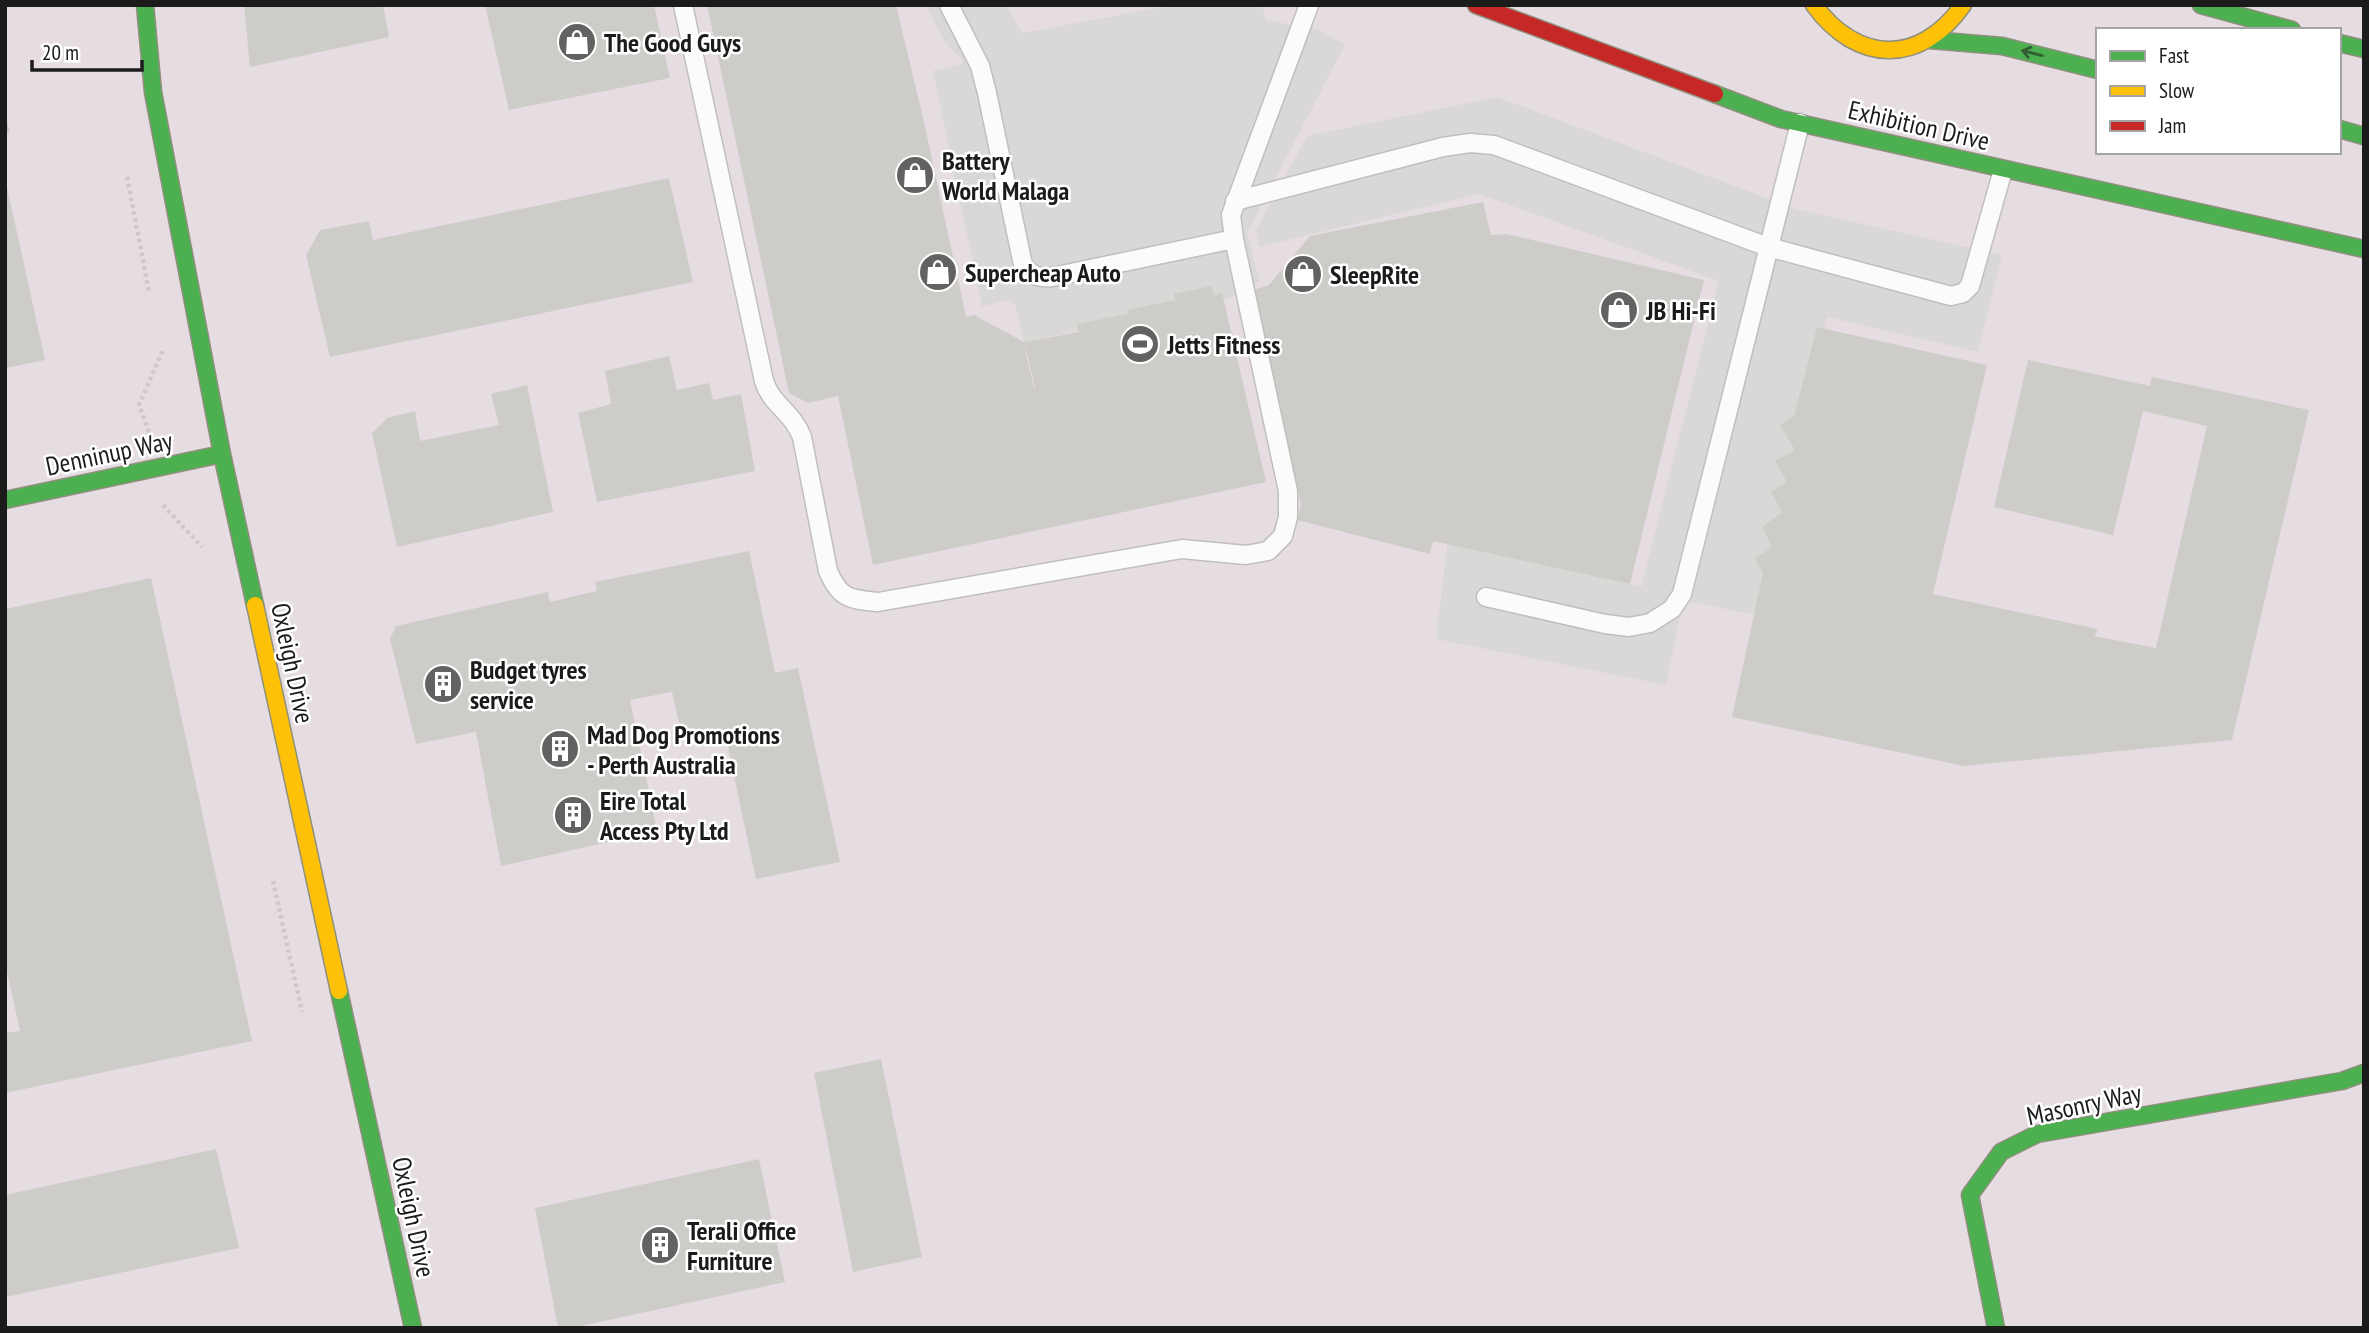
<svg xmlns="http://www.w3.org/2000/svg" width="2369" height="1333" viewBox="0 0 2369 1333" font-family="'PT Sans Narrow',sans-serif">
	<rect width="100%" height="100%" fill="#e9e7e3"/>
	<!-- industrial -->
	<path fill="#e6dde2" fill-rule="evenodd" d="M 5,5 L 2364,5 L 2364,1328 L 5,1328 ZM 2098,30 L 2339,30 L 2339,152 L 2098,152 Z"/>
	<!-- parking -->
	<path fill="#d9d8d7" d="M 925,5 L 1007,5 L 1022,33 L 1173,5 L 1262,5 L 1266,20 L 1320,30 L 1345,45 L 1247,233 L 1259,281 L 1224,301 L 1024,342 L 1015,305 L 1008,300 L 982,307 L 933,71 L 963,64 L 961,59 L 946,44 Z
		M 1497,97 L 1796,209 L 2002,255 L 1978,352 L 1827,317 L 1764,617 L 1683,600 L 1666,685 L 1436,639 L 1448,537 L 1641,587 L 1719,281 L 1479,194 L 1259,247 L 1256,230 L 1307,136 Z"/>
	<!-- building -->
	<path fill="#ceccc9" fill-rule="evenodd" d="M 244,5 L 383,5 L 389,37 L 250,67 Z
		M 485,5 L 654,5 L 670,78 L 509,110 Z
		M 707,5 L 896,5 L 924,122 L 966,317 L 974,315 L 1024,342 L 1079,332 L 1077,324 L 1128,314 L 1127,310 L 1175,300 L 1174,294 L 1211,286 L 1214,295 L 1222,293 L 1266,482 L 873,565 L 838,396 L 808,403 L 789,393 ZM 1025,345 L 1035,388 L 1034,388 L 1026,354 Z
		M 5,115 L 10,132 L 5,133 Z
		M 5,178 L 45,360 L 5,368 Z
		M 669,178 L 693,282 L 330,357 L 306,255 L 320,230 L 369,221 L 373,240 Z
		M 1483,202 L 1491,235 L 1507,234 L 1704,280 L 1630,584 L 1433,541 L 1430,554 L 1297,520 L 1301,505 L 1254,290 L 1269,285 L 1310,236 Z
		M 1817,327 L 1987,365 L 1933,594 L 2098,629 L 2094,636 L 2156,648 L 2207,426 L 2143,411 L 2113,535 L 1994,507 L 2028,360 L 2150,386 L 2152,377 L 2309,410 L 2232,740 L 1964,766 L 1732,717 L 1763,573 L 1755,559 L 1772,547 L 1762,527 L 1782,512 L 1771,492 L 1787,482 L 1775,461 L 1795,450 L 1780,425 L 1794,416 Z
		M 669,356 L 677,390 L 709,383 L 713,400 L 741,394 L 755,471 L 597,502 L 578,413 L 611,404 L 605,371 Z
		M 527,385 L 553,512 L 397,547 L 372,433 L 387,418 L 415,411 L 420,441 L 499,425 L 491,394 Z
		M 749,551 L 775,673 L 798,668 L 840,862 L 756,879 L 724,729 L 682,737 L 672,692 L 630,700 L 657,831 L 501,866 L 476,732 L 416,744 L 390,639 L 396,626 L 548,592 L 550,602 L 597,591 L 595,582 Z
		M 151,578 L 252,1041 L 5,1093 L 5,1033 L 20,1031 L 7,972 L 5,973 L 5,609 Z
		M 881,1059 L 922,1257 L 853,1272 L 814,1073 Z
		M 216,1149 L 239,1248 L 5,1297 L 5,1195 Z
		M 759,1159 L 785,1282 L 572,1328 L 558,1328 L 535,1208 Z"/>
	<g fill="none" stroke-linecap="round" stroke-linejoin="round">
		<defs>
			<path id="lane" d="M 683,5 L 764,381 C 772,406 792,411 802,437 L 828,571 C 840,599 849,599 878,602 L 1182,549 L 1246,555 L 1268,551 L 1283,536 L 1288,517 L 1288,491 L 1234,239 L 1231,215 L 1309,5
				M 949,5 L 980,66 L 987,93 L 1023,265 C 1032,276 1038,278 1052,277 L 1234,239
				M 1235,201 L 1443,147 L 1470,143 L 1494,145 L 1768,247 L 1951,296 L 1963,293 L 1970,286 L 2003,170
				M 1486,597 L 1605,624 L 1629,627 L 1650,623 L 1672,609 L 1682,594 L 1800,123"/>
			<path id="fast" d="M 145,5 L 153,92 L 222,454 L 255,605
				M 2201,5 L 2292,30
				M 1930,40 L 2002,46 L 2098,70
				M 2339,43 L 2364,49
				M 1715,94 L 1781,119 L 2364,249
				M 2339,129 L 2364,136
				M 5,500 L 222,454
				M 339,991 L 413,1328
				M 1996,1328 L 1970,1195 L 2001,1152 L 2037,1134 L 2342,1081 L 2364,1073"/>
			<path id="slow" d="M 1814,5 C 1857,64 1920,66 1963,5
				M 255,605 L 339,991"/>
			<path id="jam" d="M 1476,5 L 1715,94"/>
		</defs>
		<!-- lane casing -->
		<use href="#lane" stroke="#c0bfbe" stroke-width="21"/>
		<!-- fast casing -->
		<use href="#fast" stroke="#8f907e" stroke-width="19"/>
		<!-- slow casing -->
		<use href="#slow" stroke="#8f907e" stroke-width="19"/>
		<!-- jam casing -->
		<use href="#jam" stroke="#8f907e" stroke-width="19"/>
		<!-- path -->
		<path stroke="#d3c7c6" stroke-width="4.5" stroke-dasharray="3.5 3.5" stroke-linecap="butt" d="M 127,177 L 149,292
			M 149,432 L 139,405 L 162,352 L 161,349
			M 163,505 L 202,547
			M 273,881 L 302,1012"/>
		<!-- lane -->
		<use href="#lane" stroke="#fcfbfb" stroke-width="18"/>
		<!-- fast -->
		<use href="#fast" stroke="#4caf50" stroke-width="16"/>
		<!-- slow -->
		<use href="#slow" stroke="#ffc107" stroke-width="16"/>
		<!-- jam -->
		<use href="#jam" stroke="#c62828" stroke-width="16"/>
	</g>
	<!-- one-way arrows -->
	<defs><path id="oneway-shaft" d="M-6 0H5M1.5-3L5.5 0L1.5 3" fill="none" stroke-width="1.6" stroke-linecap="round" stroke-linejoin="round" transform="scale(1.75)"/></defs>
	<use stroke="#315e33" href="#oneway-shaft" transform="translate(2032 53) rotate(-166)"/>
	<!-- icons -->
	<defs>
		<symbol id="shop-disc" viewBox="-11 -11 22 22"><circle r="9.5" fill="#636261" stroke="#fff"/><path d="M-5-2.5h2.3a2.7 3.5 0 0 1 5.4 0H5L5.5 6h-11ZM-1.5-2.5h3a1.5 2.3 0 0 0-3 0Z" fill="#fff"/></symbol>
		<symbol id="stadium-disc" viewBox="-11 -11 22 22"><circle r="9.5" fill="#636261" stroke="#fff"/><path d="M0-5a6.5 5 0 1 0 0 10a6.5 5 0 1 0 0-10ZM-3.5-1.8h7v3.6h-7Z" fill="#fff"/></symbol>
		<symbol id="building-disc" viewBox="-11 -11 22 22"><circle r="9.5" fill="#636261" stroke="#fff"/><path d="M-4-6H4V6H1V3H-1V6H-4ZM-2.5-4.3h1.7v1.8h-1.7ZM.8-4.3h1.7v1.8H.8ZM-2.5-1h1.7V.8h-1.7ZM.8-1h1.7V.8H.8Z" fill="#fff"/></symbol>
	</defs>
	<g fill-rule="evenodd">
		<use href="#shop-disc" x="555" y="20" width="44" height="44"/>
		<use href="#shop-disc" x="893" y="153" width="44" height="44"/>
		<use href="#shop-disc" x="916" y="250" width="44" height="44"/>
		<use href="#shop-disc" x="1281" y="252" width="44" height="44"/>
		<use href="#shop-disc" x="1597" y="288" width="44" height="44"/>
		<use href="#stadium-disc" x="1118" y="322" width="44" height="44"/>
		<use href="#building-disc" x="421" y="662" width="44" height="44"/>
		<use href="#building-disc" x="538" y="727" width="44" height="44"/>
		<use href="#building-disc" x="551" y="793" width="44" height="44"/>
		<use href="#building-disc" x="638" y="1223" width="44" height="44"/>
	</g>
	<g text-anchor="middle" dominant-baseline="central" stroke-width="5" stroke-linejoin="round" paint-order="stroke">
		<!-- poi labels -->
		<g font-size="26" font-weight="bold" fill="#1b1b1b" stroke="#fff" text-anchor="start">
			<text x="604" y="42">The Good Guys</text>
			<text x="942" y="160">Battery<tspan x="942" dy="30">World Malaga</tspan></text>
			<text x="965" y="272">Supercheap Auto</text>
			<text x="1330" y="274">SleepRite</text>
			<text x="1646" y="310">JB Hi-Fi</text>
			<text x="1167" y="344">Jetts Fitness</text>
			<text x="470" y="669">Budget tyres<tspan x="470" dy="30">service</tspan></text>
			<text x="587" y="734">Mad Dog Promotions<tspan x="587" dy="30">- Perth Australia</tspan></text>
			<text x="600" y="800">Eire Total<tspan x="600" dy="30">Access Pty Ltd</tspan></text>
			<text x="687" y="1230">Terali Office<tspan x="687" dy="30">Furniture</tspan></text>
		</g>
		<!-- street labels -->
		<g font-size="26" fill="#1b1b1b" stroke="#fff">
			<text transform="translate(1919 125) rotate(13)">Exhibition Drive</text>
			<text transform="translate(109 453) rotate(-12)">Denninup Way</text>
			<text transform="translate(293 663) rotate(78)">Oxleigh Drive</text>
			<text transform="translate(2084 1104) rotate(-12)">Masonry Way</text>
			<text transform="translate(414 1217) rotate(78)">Oxleigh Drive</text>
		</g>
	</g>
	<!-- border -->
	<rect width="2369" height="1333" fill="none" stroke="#1b1b1b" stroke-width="14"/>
	<!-- legend -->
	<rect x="2096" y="28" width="245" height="126" fill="#ffffff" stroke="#a4a4a4" stroke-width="2"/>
	<rect x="2110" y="51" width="35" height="10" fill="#4caf50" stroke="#a4a4a4" stroke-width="2"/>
	<text x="2159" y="63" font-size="21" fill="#1b1b1b">Fast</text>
	<rect x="2110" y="86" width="35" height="10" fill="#ffc107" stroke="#a4a4a4" stroke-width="2"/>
	<text x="2159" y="98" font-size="21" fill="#1b1b1b">Slow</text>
	<rect x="2110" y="121" width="35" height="10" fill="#c62828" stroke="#a4a4a4" stroke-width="2"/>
	<text x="2159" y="133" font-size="21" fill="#1b1b1b">Jam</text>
	<!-- scale -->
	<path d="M32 60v10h110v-10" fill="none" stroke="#1b1b1b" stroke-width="3.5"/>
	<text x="42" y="60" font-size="21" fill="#1b1b1b" stroke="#ffffff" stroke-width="5" paint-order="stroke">20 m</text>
</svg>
